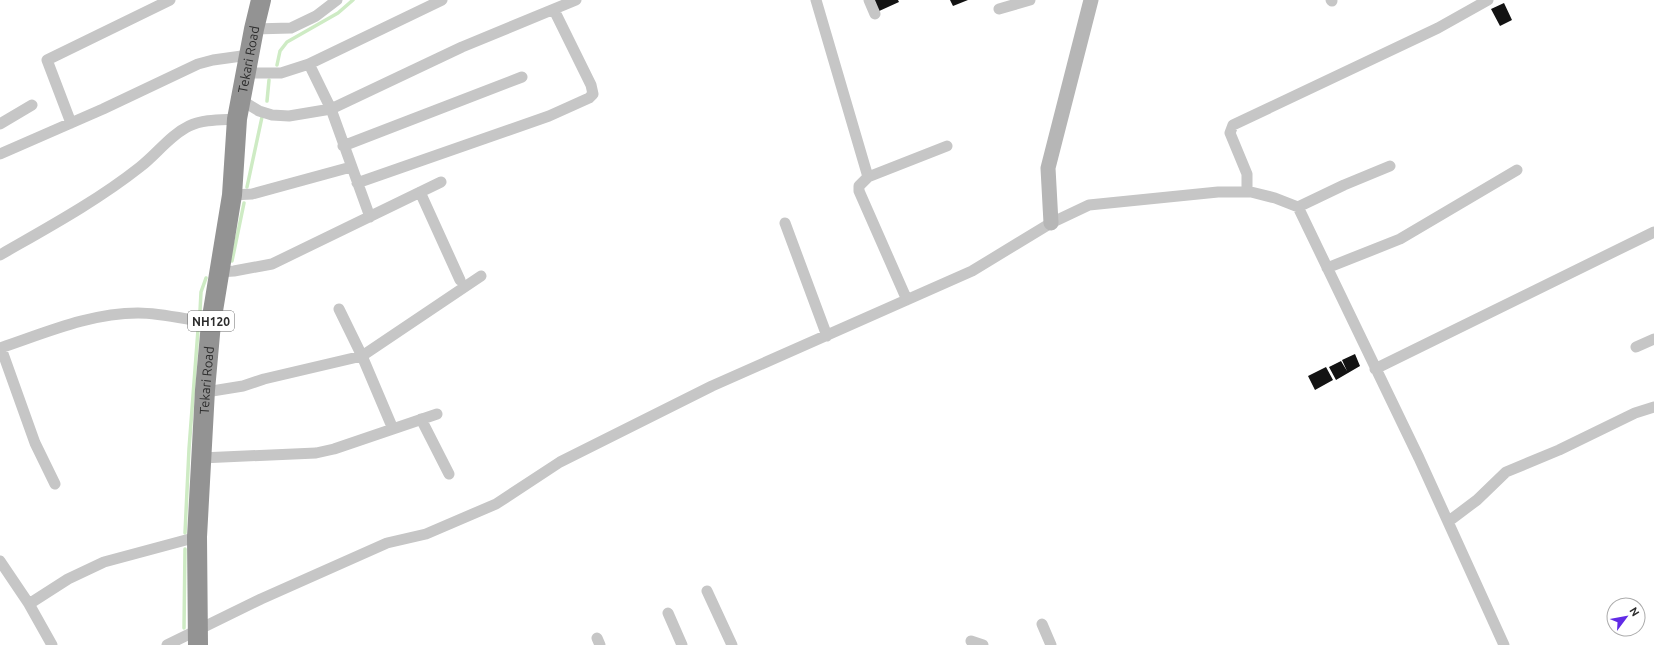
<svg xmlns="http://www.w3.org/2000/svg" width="1654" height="645" viewBox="0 0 1654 645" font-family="Ubuntu,sans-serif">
	<rect width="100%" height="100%" fill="#fff"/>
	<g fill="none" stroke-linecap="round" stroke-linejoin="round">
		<!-- stream -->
		<path stroke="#ceebc4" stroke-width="3.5" d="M 277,65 L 280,51 L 287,42 L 338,13 L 353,0
			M 267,101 L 269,80
			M 247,187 L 262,117
			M 232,261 L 244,203
			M 200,311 L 201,292 L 206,278
			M 185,533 L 189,449 L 198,330
			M 184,628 L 185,549"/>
	</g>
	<!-- building -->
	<path fill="#131313" d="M 871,0 L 898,0 L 899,2 L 877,12 Z
		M 950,0 L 968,0 L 953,6 Z
		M 1504,3 L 1512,20 L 1500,26 L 1491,9 Z
		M 1355,354 L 1360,366 L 1336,380 L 1329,367 L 1341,361 L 1347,371 L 1342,360 Z
		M 1326,367 L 1333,380 L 1315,390 L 1308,376 Z"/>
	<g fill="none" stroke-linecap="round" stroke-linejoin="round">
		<!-- street -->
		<path stroke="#c6c6c6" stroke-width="11" d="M 816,0 L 868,177
			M 869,0 L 875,14
			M 1331,0 L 1332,1
			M 999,9 L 1030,0
			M 254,29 L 291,28 L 316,16 L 337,0
			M 309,64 L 331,109 L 370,217
			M 246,73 L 281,73 L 309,64 L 442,0
			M 241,100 L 259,111 L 272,115 L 289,116 L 331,109 L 462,47 L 576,0
			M 71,123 L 47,60 L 170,0
			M 0,124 L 32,105
			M 343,146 L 522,77
			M 0,154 L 103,109 L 198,64 L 213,60 L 249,55
			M 1390,166 L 1344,185 L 1298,207 L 1419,458 L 1504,645
			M 357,183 L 549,116 L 589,98 L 593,94 L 591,85 L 554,10
			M 420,192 L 460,280
			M 1247,192 L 1247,174 L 1230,133 L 1233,125 L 1438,28 L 1488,0
			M 232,195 L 252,194 L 351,167
			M 785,223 L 827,336
			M 0,255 C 47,228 97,201 140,167 C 157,154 170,135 189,126 C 204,119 222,120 237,119
			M 1327,268 L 1400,239 L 1517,170
			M 218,272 L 234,271 L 272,264 L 441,182
			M 907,300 L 859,191 L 859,186 L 868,177 L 947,146
			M 339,309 L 362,356 L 393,429
			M 1636,347 L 1654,339
			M 0,348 C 45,333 90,313 138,313 C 162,313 188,320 211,323
			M 1,348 L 35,443 L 55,484
			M 1375,369 L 1654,232
			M 205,390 L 212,391 L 243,386 L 264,379 L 362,356 L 481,276
			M 421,419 L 449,474
			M 201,458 L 316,453 L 334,449 L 437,414
			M 1449,521 L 1477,500 L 1506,472 L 1559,450 L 1635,413 L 1654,407
			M 0,561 L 29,604 L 52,645
			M 707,591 L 732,645
			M 29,604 L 68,579 L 104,562 L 197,537
			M 668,613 L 682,645
			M 1042,624 L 1051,645
			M 597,638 L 600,645
			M 971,641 L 983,645
			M 167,645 L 261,599 L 387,543 L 426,534 L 496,504 L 560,462 L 712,386 L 972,271 L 1051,223 L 1089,205 L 1218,192 L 1251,192 L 1275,198 L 1298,207"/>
		<!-- secondary -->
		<path stroke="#b6b6b6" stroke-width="15" d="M 1051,223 L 1048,168 L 1091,0"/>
		<!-- highway -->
		<path stroke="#939393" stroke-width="20" id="s1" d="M 198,645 L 197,537 L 205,390 L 211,323 L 232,195 L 237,119 L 254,29 L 261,0"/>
	</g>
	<g text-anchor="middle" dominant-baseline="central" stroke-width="4" stroke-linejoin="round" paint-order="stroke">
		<!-- shield labels -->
		<rect fill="#fff" stroke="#6b6b6b" stroke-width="1" x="188" y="311" width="46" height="20" rx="3"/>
		<g font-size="12" font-weight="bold" fill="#2c2c2c">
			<text x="211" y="321">NH120</text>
		</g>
		<!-- street labels -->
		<g font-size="13" fill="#2c2c2c" stroke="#fff">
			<text stroke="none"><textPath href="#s1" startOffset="589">Tekari Road</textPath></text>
			<text stroke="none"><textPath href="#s1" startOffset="265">Tekari Road</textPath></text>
		</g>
	</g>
	<!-- north arrow -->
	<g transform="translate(1626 617) rotate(58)"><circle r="19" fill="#ffffff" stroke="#ababab"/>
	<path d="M0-3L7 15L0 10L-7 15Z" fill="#612be6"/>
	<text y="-6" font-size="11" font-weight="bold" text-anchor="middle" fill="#2c2c2c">N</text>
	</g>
</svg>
